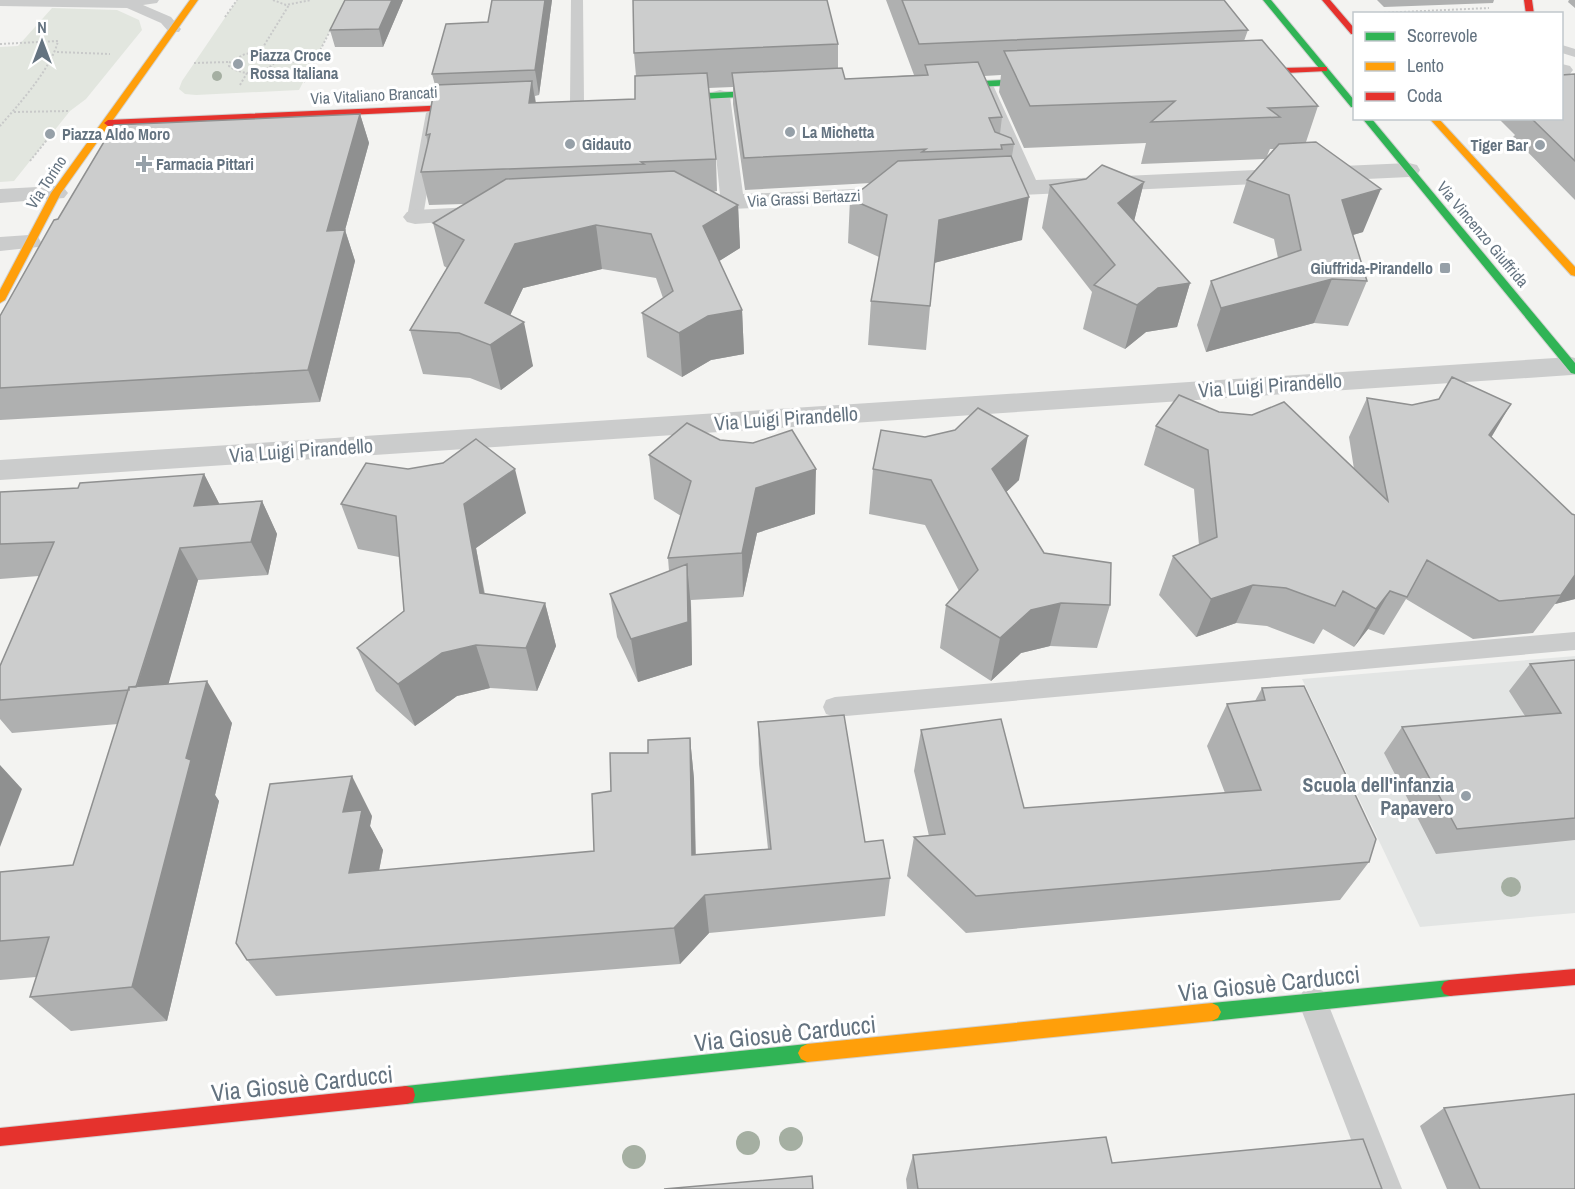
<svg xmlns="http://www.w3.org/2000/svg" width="1575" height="1189" viewBox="0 0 1575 1189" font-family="'Archivo Narrow',sans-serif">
	<rect width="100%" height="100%" fill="#f3f3f1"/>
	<!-- built -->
	<path fill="#e3e5e4" d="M 1575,656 L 1575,913 L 1420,927 L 1302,679 Z"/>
	<!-- green -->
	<path fill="#e2e6df" d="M 237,0 L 346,0 L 299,90 L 196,95 L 185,94 L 179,89 L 182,81 Z
		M 52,8 L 117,10 L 139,20 L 142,30 L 86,99 L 70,111 L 14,181 L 0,182 L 0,47 L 18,46 Z"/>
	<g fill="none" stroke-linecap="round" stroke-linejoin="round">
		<defs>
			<path id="fast" d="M 1263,0 L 1271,0 L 1354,100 L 1354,107 L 1351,107 Z
				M 1044,78 L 1048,81 L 1047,83 L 942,89 L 938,86 L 942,83 Z
				M 777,90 L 781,93 L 780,95 L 664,101 L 660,98 L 664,95 Z
				M 1362,118 L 1371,118 L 1575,363 L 1575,374 L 1571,373 Z
				M 1450,980 L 1456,982 L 1459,988 L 1456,994 L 1450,996 L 1212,1021 L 1206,1018 L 1203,1012 L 1206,1006 L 1212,1003 Z
				M 807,1044 L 813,1047 L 816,1053 L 813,1059 L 807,1062 L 406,1104 L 399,1102 L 397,1095 L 399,1088 L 406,1086 Z"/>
			<path id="slow" d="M 190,0 L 198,0 L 61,193 L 5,300 L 0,303 L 0,290 L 51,193 Z
				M 1429,118 L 1438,118 L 1575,267 L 1575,276 L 1571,275 Z
				M 1212,1003 L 1218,1006 L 1221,1012 L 1218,1018 L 1212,1021 L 807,1062 L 801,1059 L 798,1053 L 801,1047 L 807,1044 Z"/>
			<path id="jam" d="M 1322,0 L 1330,0 L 1354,28 L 1354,34 L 1351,34 Z
				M 1524,0 L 1532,0 L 1534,14 L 1526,14 Z
				M 1324,67 L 1327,67 L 1327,71 L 1242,75 L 1238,72 L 1242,69 Z
				M 474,104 L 477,105 L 477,109 L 108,126 L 104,123 L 108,120 Z
				M 1575,969 L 1575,985 L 1450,996 L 1444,994 L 1441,988 L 1444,982 L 1450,980 Z
				M 406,1086 L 413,1088 L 415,1095 L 413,1102 L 406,1104 L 0,1146 L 0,1128 Z"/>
		</defs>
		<!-- fast casing -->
		<use href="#fast" stroke="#d0d1d0" stroke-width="2"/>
		<!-- slow casing -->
		<use href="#slow" stroke="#d0d1d0" stroke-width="2"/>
		<!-- jam casing -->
		<use href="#jam" stroke="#d0d1d0" stroke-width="2"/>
		<!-- path -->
		<path stroke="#c8c9c9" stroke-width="2" stroke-dasharray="2 2" stroke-linecap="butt" d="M 273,0 L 286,5 L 311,0
			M 1380,13 L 1489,8
			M 225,17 L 237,0
			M 0,44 L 58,41 C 51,69 19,104 0,126
			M 57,52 L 110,54
			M 260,52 L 271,54 L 277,59 C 268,75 243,77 229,66 L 230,62 L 245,54 Z
			M 260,52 L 289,5
			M 276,62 L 314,61
			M 194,63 L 229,62
			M 304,82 L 332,27
			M 240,85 L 247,73
			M 14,112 L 70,111
			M 30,161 L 50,136"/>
		<!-- lane -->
		<path fill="#cbcccc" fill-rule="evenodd" d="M 0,0 L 159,0 L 157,3 L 143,5 L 171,17 L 181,29 L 179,32 L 169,32 L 161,23 L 127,8 L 0,6 Z
			M 571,0 L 583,0 L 584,102 L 577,106 L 570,102 Z
			M 1562,45 L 1575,49 L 1575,57 L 1562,53 Z
			M 433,109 L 440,113 L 423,217 L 415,222 L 407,217 L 426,113 Z
			M 1575,632 L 1575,650 L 835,717 L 826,714 L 823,707 L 826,700 L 835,697 Z
			M 1313,987 L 1323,991 L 1402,1189 L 1370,1189 L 1298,1001 L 1303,991 Z"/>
		<!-- street -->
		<path fill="#cbcccc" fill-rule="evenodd" d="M 1562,64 L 1570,66 L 1573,70 L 1570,74 L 1562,76 Z
			M 983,79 L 990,81 L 993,85 L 1036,180 L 1409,163 L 1417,165 L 1420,170 L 1417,175 L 1409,177 L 979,197 L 971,195 L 967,190 L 971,185 L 1014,181 L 973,85 L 976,81 Z
			M 720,90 L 727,92 L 730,96 L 743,194 L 898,187 L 906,189 L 910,194 L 906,199 L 898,201 L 688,211 L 680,209 L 676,204 L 680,199 L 720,195 L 710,96 L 713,92 Z
			M 56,186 L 64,188 L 68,193 L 64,198 L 0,203 L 0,189 Z
			M 490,206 L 498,208 L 502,213 L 498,218 L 415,224 L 407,222 L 403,217 L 407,212 L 415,210 Z
			M 29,235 L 38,237 L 41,242 L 38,247 L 0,251 L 0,237 Z
			M 1571,357 L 1575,358 L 1575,374 L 1571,375 L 0,480 L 0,460 Z"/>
		<!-- fast -->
		<use href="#fast" fill="#30b455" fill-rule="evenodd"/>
		<!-- slow -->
		<use href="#slow" fill="#ff9f0a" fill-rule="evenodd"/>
		<!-- jam -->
		<use href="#jam" fill="#e5322d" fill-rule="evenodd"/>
	</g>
	<!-- trees -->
	<g fill="#a5afa2">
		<circle cx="217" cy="76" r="5"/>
		<circle cx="278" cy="76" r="5"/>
		<circle cx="1511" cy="887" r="10"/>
		<circle cx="791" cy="1139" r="12"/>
		<circle cx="748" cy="1143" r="12"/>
		<circle cx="634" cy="1157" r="12"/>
	</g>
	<!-- wall -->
	<path fill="#afb0b0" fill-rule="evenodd" d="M 403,0 L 383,47 L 335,47 L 330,30 Z
		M 492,0 L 552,0 L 539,95 L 535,96 L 536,103 L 635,99 L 636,76 L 634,53 L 838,44 L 838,68 L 845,79 L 914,75 L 886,0 L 1224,0 L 1248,30 L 1244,41 L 1318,106 L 1306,142 L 1363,232 L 1353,235 L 1367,281 L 1348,326 L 1314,323 L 1206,352 L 1197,325 L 1211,281 L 1278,258 L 1274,239 L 1233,223 L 1247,180 L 1265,159 L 1141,164 L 1146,143 L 1024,148 L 999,92 L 1001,75 L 984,76 L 1002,117 L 1000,134 L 1014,144 L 1012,156 L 1022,240 L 934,263 L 926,350 L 868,345 L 871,301 L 879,257 L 848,243 L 850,199 L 871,183 L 745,190 L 733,104 L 733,87 L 708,88 L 716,159 L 717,191 L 713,192 L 738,205 L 740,248 L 719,261 L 742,310 L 744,354 L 711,360 L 682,377 L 647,357 L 642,313 L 663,298 L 656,278 L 602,269 L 523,288 L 510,315 L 533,366 L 501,390 L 470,378 L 423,374 L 410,330 L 447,268 L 444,266 L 433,223 L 464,204 L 429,205 L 421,172 L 428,144 L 426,135 L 435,85 L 432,74 L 488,22 ZM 1270,149 L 1274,149 L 1267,156 Z
		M 1377,0 L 1494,0 L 1493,3 L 1384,7 Z
		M 1569,0 L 1575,0 L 1575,8 L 1568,2 Z
		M 1575,74 L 1575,200 L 1513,137 L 1515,135 L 1498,118 L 1562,118 Z
		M 360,114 L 369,143 L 345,230 L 355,261 L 320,402 L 0,420 L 0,316 L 58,219 Z
		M 1144,182 L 1134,221 L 1190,283 L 1177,327 L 1146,332 L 1125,349 L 1083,329 L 1092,292 L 1042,228 L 1050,185 Z
		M 1367,398 L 1492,437 L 1575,599 L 1555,604 L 1533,633 L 1473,639 L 1406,599 L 1384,635 L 1368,629 L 1354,647 L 1323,629 L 1314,644 L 1267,626 L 1236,623 L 1196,637 L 1159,595 L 1173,556 L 1199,545 L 1194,489 L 1144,465 L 1156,426 L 1354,469 L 1349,437 Z
		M 649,455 L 815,514 L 757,533 L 743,597 L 691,600 L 692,665 L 638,682 L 617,637 L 610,594 L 669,571 L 668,558 L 681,516 L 654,499 Z
		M 873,469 L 1019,480 L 1006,492 L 1044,553 L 1110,605 L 1097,648 L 1050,646 L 1021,653 L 991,681 L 940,648 L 946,605 L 959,591 L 925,525 L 869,514 Z
		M 204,474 L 219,504 L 262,501 L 277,534 L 268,575 L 198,580 L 168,684 L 232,723 L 215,795 L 219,801 L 167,1021 L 71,1031 L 30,997 L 36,977 L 0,980 L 0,872 L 73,865 L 118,724 L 12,733 L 0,719 L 0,666 L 39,576 L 0,579 L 0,492 L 78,488 Z
		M 341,504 L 526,513 L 476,548 L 485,594 L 545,603 L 556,646 L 537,691 L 490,688 L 457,696 L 415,726 L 376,691 L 357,648 L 404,611 L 399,557 L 358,549 Z
		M 1575,660 L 1575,840 L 1436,854 L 1384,753 L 1402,727 L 1525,716 L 1509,691 L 1530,664 Z
		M 1262,688 L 1369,862 L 1340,900 L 966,933 L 907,876 L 914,837 L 929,836 L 914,771 L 921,730 L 1024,808 L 1225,793 L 1207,746 L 1227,704 L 1255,701 Z
		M 758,722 L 865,842 L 890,878 L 885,916 L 709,933 L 680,964 L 276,996 L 247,960 L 372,816 L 370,826 L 383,850 L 379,871 L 594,851 L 611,791 L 648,753 L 690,738 L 694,779 L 696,855 L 768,849 L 759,764 Z
		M 1444,1108 L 1575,1189 L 1447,1189 L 1420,1126 Z
		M 913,1155 L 1112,1163 L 1382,1189 L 907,1189 L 906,1179 Z"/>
	<!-- shaded-wall -->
	<path fill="#8f9090" d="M 392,0 L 403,0 L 383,47 L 379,29 Z
		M 545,0 L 552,0 L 539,95 L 535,70 Z
		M 532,81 L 537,112 L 529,103 Z
		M 360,114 L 369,143 L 345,230 L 355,261 L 320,402 L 308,370 L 327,231 Z
		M 1144,182 L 1133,225 L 1118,203 Z
		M 1381,189 L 1363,232 L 1325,243 L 1342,200 Z
		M 1029,197 L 1022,240 L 934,263 L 939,220 Z
		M 738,205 L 740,248 L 705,270 L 703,226 Z
		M 596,225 L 602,269 L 523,288 L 499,339 L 524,322 L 533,366 L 501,390 L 490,345 L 485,303 L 515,244 Z
		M 1332,279 L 1314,323 L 1206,352 L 1221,308 Z
		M 1190,283 L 1177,327 L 1146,332 L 1125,349 L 1137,305 L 1158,288 Z
		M 742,310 L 744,354 L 711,360 L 682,377 L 679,333 L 708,316 Z
		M 1511,404 L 1488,443 L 1489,435 Z
		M 1028,436 L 1019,480 L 984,513 L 992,469 Z
		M 515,469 L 526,513 L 476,548 L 492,637 L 480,593 L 464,504 Z
		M 816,469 L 815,514 L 757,533 L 743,597 L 742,553 L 756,488 Z
		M 204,474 L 221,507 L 194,506 Z
		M 262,501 L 277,534 L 268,575 L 251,542 Z
		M 180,548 L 198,580 L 158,721 L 136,689 Z
		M 687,564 L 691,608 L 692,665 L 638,682 L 631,639 Z
		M 1575,575 L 1575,599 L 1555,604 L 1561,595 Z
		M 1253,585 L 1236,623 L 1196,637 L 1211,599 Z
		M 1390,591 L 1368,629 L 1354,647 L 1376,609 Z
		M 545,603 L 556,646 L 537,691 L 526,648 Z
		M 1061,603 L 1050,646 L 1021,653 L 991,681 L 1000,638 L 1031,610 Z
		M 476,645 L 490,688 L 457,696 L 415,726 L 398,684 L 442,653 Z
		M 207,681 L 232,723 L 215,795 L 219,801 L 167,1021 L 132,987 L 186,758 Z
		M 690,738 L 694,779 L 696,894 L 692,855 Z
		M 0,765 L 22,789 L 0,847 Z
		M 352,776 L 372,816 L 370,826 L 383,850 L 371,911 L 349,873 L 343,812 Z
		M 705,895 L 709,933 L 680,964 L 674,928 Z"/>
	<!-- building -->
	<path fill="#cccdcd" stroke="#8f9090" stroke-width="1.5" d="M 345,0 L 392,0 L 379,29 L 330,30 Z
		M 492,0 L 545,0 L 535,70 L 432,74 L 446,24 L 488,22 Z
		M 633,0 L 827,0 L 838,44 L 634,53 Z
		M 902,0 L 1224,0 L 1248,30 L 919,44 Z
		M 1262,40 L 1318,106 L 1268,108 L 1280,117 L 1151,122 L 1175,101 L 1030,106 L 1004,51 Z
		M 978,62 L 1002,117 L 989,118 L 995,132 L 1011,138 L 1014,144 L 1001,145 L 1002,149 L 922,152 L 926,149 L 744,158 L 732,73 L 842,68 L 845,79 L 928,75 L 925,65 Z
		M 707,73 L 716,159 L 641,162 L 644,164 L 421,172 L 430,134 L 426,135 L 435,85 L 532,81 L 529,103 L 635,99 L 635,76 Z
		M 1575,74 L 1575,161 L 1531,118 L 1562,118 L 1562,75 Z
		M 360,114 L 327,231 L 345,230 L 308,370 L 0,388 L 0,316 L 54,220 L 58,219 L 114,125 Z
		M 1316,142 L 1381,189 L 1342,200 L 1367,281 L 1332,279 L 1221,308 L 1211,281 L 1301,250 L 1289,195 L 1247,180 L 1279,144 Z
		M 1011,156 L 1029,197 L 939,220 L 930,306 L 871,301 L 887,215 L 850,199 L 898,161 Z
		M 1102,165 L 1144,182 L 1118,203 L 1190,283 L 1158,288 L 1137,305 L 1094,285 L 1115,265 L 1050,185 L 1086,179 Z
		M 674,171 L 738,205 L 703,226 L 742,310 L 708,316 L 679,333 L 642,313 L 673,291 L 651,234 L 596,225 L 515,244 L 485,303 L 524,322 L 490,345 L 459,333 L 410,330 L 464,240 L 433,223 L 506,179 Z
		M 1452,377 L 1511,404 L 1489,435 L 1572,514 L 1575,515 L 1575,575 L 1561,595 L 1499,601 L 1427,560 L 1407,597 L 1390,591 L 1376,609 L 1343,591 L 1335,606 L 1286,588 L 1253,585 L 1211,599 L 1173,556 L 1217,537 L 1208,450 L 1156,426 L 1179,395 L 1219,412 L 1252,415 L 1284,402 L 1388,501 L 1367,398 L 1412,405 L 1439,399 Z
		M 978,408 L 1028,436 L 992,469 L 1044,553 L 1111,563 L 1110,605 L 1061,603 L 1031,610 L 1000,638 L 946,605 L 978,570 L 931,480 L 873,469 L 881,430 L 925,437 L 955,430 Z
		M 687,423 L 720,440 L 753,443 L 792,430 L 816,469 L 756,488 L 742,553 L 668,558 L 691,481 L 649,455 Z
		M 476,439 L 515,469 L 464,504 L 480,593 L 545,603 L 526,648 L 476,645 L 442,653 L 398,684 L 357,648 L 404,611 L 396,516 L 341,504 L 366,463 L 408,469 L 443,463 Z
		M 204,474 L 194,506 L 262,501 L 251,542 L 180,548 L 136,687 L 129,687 L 129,690 L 0,700 L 0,666 L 54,542 L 0,544 L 0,492 L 78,488 L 80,483 Z
		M 687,564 L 688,622 L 631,639 L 610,594 Z
		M 1575,660 L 1575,818 L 1457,829 L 1402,727 L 1561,713 L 1530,664 Z
		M 207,681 L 186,758 L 191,760 L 132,987 L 30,997 L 49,937 L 0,941 L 0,872 L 73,865 L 129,687 Z
		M 1304,686 L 1376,839 L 1369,862 L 976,896 L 914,837 L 945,834 L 921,730 L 1001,719 L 1024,808 L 1261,790 L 1227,704 L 1265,700 L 1262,688 Z
		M 844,715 L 865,842 L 883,840 L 890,878 L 705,895 L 674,928 L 247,960 L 236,943 L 270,784 L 352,776 L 343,812 L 362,810 L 349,873 L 594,851 L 592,794 L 611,791 L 610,753 L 648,753 L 648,740 L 690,738 L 692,855 L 771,849 L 758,722 Z
		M 1575,1094 L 1575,1189 L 1480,1189 L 1444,1108 Z
		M 1106,1137 L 1112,1163 L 1363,1139 L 1382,1189 L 918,1189 L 913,1155 Z
		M 812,1176 L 813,1189 L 664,1189 Z"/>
	<!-- markers -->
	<g fill="#96a0a8" stroke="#fff" stroke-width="2">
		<circle cx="238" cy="64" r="6"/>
		<circle cx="790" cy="132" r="6"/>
		<circle cx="50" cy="134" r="6"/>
		<circle cx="570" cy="144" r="6"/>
		<circle cx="1540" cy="145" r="6"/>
		<path d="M141 155h6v6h6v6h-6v6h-6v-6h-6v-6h6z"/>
		<rect x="1439" y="262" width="12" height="12" rx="3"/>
		<circle cx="1466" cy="796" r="6"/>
	</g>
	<g text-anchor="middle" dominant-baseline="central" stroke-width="6" stroke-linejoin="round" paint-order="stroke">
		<!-- far-poi labels -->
		<g font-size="16" font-weight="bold" fill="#647380" stroke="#fff" text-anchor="start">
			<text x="250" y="55">Piazza Croce<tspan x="250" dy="18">Rossa Italiana</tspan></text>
			<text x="802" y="132">La Michetta</text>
			<text x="62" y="134">Piazza Aldo Moro</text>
			<text x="582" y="144">Gidauto</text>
			<text x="1528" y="145" text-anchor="end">Tiger Bar</text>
			<text x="156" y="164">Farmacia Pittari</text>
			<text x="1433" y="268" text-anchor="end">Giuffrida-Pirandello</text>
		</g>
		<!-- far-street labels -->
		<g font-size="16" fill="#647380" stroke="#fff">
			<text transform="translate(374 95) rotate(-3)">Via Vitaliano Brancati</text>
			<text transform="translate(46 182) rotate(-57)">Via Torino</text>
			<text transform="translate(804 198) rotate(-3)">Via Grassi Bertazzi</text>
			<text transform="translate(1483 234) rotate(50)">Via Vincenzo Giuffrida</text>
		</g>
		<!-- street labels -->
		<g font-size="20" fill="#647380" stroke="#fff">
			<text transform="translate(1270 385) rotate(-4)">Via Luigi Pirandello</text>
			<text transform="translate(786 418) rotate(-4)">Via Luigi Pirandello</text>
			<text transform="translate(301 450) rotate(-4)">Via Luigi Pirandello</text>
		</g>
		<!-- poi labels -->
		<g font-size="20" font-weight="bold" fill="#647380" stroke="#fff" text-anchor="end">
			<text x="1454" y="784">Scuola dell'infanzia<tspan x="1454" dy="23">Papavero</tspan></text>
		</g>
		<!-- near-street labels -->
		<g font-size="24" fill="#647380" stroke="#fff">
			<text transform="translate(1269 983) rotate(-6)">Via Giosuè Carducci</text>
			<text transform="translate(785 1033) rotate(-6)">Via Giosuè Carducci</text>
			<text transform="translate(302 1083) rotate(-6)">Via Giosuè Carducci</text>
		</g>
	</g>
	<!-- legend -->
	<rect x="1353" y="12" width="210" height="108" fill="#ffffff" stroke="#c1c7cc" stroke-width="1.5"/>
	<rect x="1365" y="32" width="30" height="9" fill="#30b455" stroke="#c1c7cc" stroke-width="1.5"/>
	<text x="1407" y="42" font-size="18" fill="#647380">Scorrevole</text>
	<rect x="1365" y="62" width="30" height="9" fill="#ff9f0a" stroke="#c1c7cc" stroke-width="1.5"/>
	<text x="1407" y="72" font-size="18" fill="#647380">Lento</text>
	<rect x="1365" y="92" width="30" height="9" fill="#e5322d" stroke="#c1c7cc" stroke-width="1.5"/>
	<text x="1407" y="102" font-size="18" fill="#647380">Coda</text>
	<!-- north arrow -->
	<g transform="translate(42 42)" stroke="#ffffff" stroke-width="4.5" paint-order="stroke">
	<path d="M0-4.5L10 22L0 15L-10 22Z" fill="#647380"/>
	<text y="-9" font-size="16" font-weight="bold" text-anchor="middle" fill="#647380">N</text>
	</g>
</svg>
